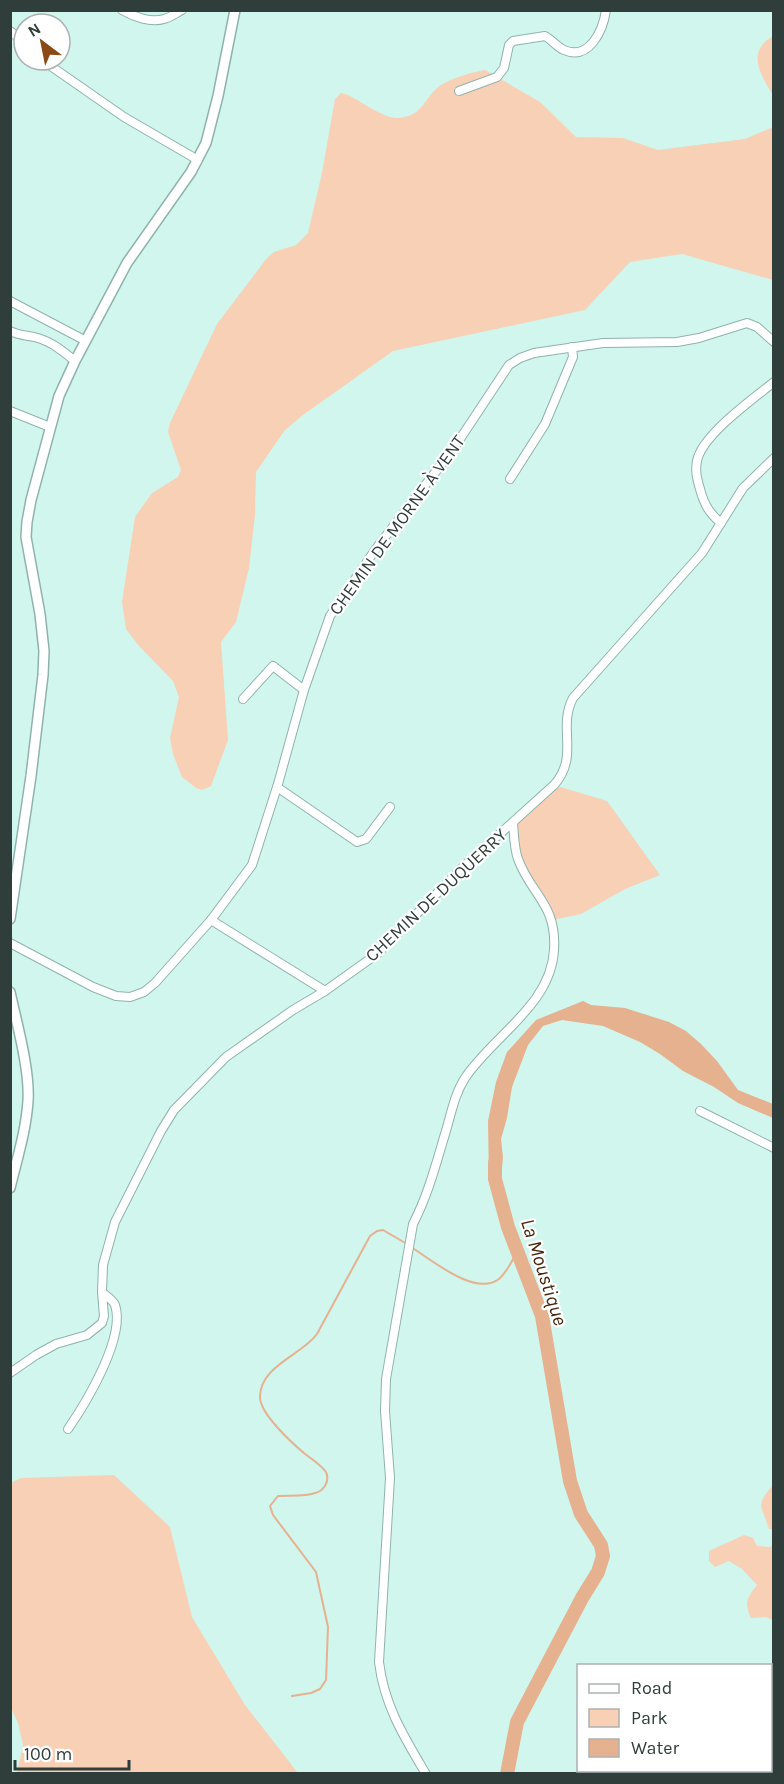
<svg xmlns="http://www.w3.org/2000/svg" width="784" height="1784" font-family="Karla,sans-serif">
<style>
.green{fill:#f8d0b6}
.water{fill:#e6b18f}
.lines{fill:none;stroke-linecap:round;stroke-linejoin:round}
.stream{stroke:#e6b18f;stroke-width:2}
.river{stroke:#e6b18f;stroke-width:14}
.minor-casing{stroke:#8fb3ac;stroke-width:10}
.tertiary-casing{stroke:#8fb3ac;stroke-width:12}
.minor{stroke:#fff;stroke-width:8}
.tertiary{stroke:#fff;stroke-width:9}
.labels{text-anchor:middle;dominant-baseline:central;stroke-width:4.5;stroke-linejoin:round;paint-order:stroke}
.street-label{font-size:18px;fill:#2f3e3b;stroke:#fff}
.water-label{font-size:20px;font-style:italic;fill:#47250a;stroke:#fff}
</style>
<rect width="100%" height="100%" fill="#d0f6ee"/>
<g class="green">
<path d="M 773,36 L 773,95 C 760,74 746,52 773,36 Z"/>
<path d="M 485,70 L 540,102 L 576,137 L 623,138 L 658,150 L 745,139 L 773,127 L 773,280 L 682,254 L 630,262 L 585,310 L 393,351 L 303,415 L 285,430 L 256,472 L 255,515 L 249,568 L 236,622 L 221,642 L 228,740 L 211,786 L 202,790 L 196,788 L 182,777 L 173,754 L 170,738 L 179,697 L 173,681 L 139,646 L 126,629 L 122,602 L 135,517 L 152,493 L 178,477 L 181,470 L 168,432 L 170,423 L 217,324 L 267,258 L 274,252 L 296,245 L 308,233 L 322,173 L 335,99 L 341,93 L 348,95 C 360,101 385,119 398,118 C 425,116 424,96 441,85 C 455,77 469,73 485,70 Z"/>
<polygon points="554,785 607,801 660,875 625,889 581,914 553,920 518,858 513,823"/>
<polygon points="114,1475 170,1527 192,1617 245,1705 298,1773 17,1773 23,1745 18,1723 11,1708 11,1483 21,1478"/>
<path d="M 773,1485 L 773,1529 L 769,1529 C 762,1505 754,1507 773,1485 Z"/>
<path d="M 744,1535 L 753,1538 L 757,1546 L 770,1547 L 773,1545 L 773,1620 L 766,1617 L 751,1618 C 744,1603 747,1598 757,1585 L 742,1569 L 729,1561 L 715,1567 L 709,1561 L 709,1551 Z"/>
</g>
<polygon class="water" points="583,1001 591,1005 625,1008 669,1022 686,1031 701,1044 717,1061 738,1090 773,1104 773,1118 738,1103 714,1087 683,1071 660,1054 640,1042 603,1026 562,1020 543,1026 528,1045 512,1087 507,1118 501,1139 503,1157 501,1178 489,1178 488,1121 496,1082 507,1052 536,1020"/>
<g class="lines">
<g class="stream">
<path d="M 411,1247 C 432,1260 475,1297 499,1279 C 507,1272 512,1261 517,1252"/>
<path d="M 292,1696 L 311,1693 L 320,1689 L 326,1680 L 328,1627 L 316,1572 L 273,1515 L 270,1506 L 278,1496 C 289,1495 304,1497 315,1493 C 324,1491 330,1481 326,1472 C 321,1465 312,1459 305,1454 C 292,1443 260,1414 260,1397 C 260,1366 302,1355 317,1334 L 370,1236 L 377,1231 L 383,1230 L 407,1244"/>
</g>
<polyline class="river" points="495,1162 495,1179 508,1227 542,1316 570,1481 581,1514 601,1545 603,1556 598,1572 582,1598 517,1722 507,1774"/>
<g class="minor-casing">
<g id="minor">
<path d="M 122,10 C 134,17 151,23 164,19 C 171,17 176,13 182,10"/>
<polyline points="10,31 24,42"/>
<polyline points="42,60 124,117 198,160"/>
<path d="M 459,91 L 497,77 L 504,68 L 509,45 L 513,41 L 545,36 C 552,40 557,47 564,50 C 589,61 603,31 606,10"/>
<polyline points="10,301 86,341"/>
<path d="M 10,331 C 20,336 28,335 38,338 C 52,342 64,352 75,361"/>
<polyline points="10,411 50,427"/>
<polyline points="510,479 545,424 573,357 572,347"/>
<path d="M 721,523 C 709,513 704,504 700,489 C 697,479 695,471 697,461 C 702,435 753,399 774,382"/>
<polyline points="243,699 273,666 304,690"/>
<polyline points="277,787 357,842 366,839 390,807"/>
<polyline points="211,920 325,991"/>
<polyline points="10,943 93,987 116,996 130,997 144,992 155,983 211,920 252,865 278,784 304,690 330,616 375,550 454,448 509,365 520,358 534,353 603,343 677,342 699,338 747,323 757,327 774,342"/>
<polyline points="700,1111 774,1148"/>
<path d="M 10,1373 L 36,1355 L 56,1344 L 87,1335 L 102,1323 L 104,1316 L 102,1292 L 103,1265 L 115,1222 L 161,1131 L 174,1110 L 226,1057 L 293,1010 L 325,991 L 377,954 L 462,868 L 554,785 C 580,756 557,728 573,698 L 702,553 L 743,488 L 774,458"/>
<path d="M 68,1429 C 86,1403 126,1337 115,1305 C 113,1300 106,1296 102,1292"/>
<path d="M 426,1774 C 404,1737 384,1705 379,1662 L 390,1478 L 385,1411 L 386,1379 L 413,1224 C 428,1195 436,1164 445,1134 C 451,1115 454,1095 465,1078 C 493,1036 551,1005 554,950 C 557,904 531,895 518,859 C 514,848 514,834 513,823"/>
</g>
</g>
<g class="tertiary-casing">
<g id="tertiary">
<polyline points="10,919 31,776 43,675 44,651 40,614 26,537 27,522 31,500 59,396 75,361 127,263 191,172 206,143 218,96 235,10"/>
<path d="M 10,992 C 17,1024 30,1070 28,1101 C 26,1131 17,1159 10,1188"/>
</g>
</g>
<use href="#minor" class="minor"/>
<use href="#tertiary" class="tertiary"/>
</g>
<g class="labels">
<g class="street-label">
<text transform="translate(397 525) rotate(-54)">CHEMIN DE MORNE À VENT</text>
<text transform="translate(436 895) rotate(-43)">CHEMIN DE DUQUERRY</text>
</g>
<g class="water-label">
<text transform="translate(544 1272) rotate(72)">La Moustique</text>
</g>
</g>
<rect width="784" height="1784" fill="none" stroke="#2f3e3b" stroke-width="24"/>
<rect x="577" y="1664" width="195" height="108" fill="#ffffff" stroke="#acb2b1" stroke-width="1.5"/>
<rect x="589" y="1684" width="30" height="9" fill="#ffffff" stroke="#acb2b1" stroke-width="1.5"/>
<text x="631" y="1694" font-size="18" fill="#2f3e3b">Road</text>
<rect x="589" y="1709" width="30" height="18" fill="#f8d0b6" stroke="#acb2b1" stroke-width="1.5"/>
<text x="631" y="1724" font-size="18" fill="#2f3e3b">Park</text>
<rect x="589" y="1739" width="30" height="18" fill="#e6b18f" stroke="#acb2b1" stroke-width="1.5"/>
<text x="631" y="1754" font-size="18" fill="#2f3e3b">Water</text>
<g transform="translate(42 42) rotate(328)"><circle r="28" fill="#ffffff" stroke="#acb2b1" stroke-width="1.5"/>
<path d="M0-4.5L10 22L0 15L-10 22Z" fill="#8b4a15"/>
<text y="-9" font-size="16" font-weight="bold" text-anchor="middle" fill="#2f3e3b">N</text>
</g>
<path d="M15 1760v9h114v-9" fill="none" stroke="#2f3e3b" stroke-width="3"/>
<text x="24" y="1760" font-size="18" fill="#2f3e3b" stroke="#ffffff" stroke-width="4.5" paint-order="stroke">100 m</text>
</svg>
